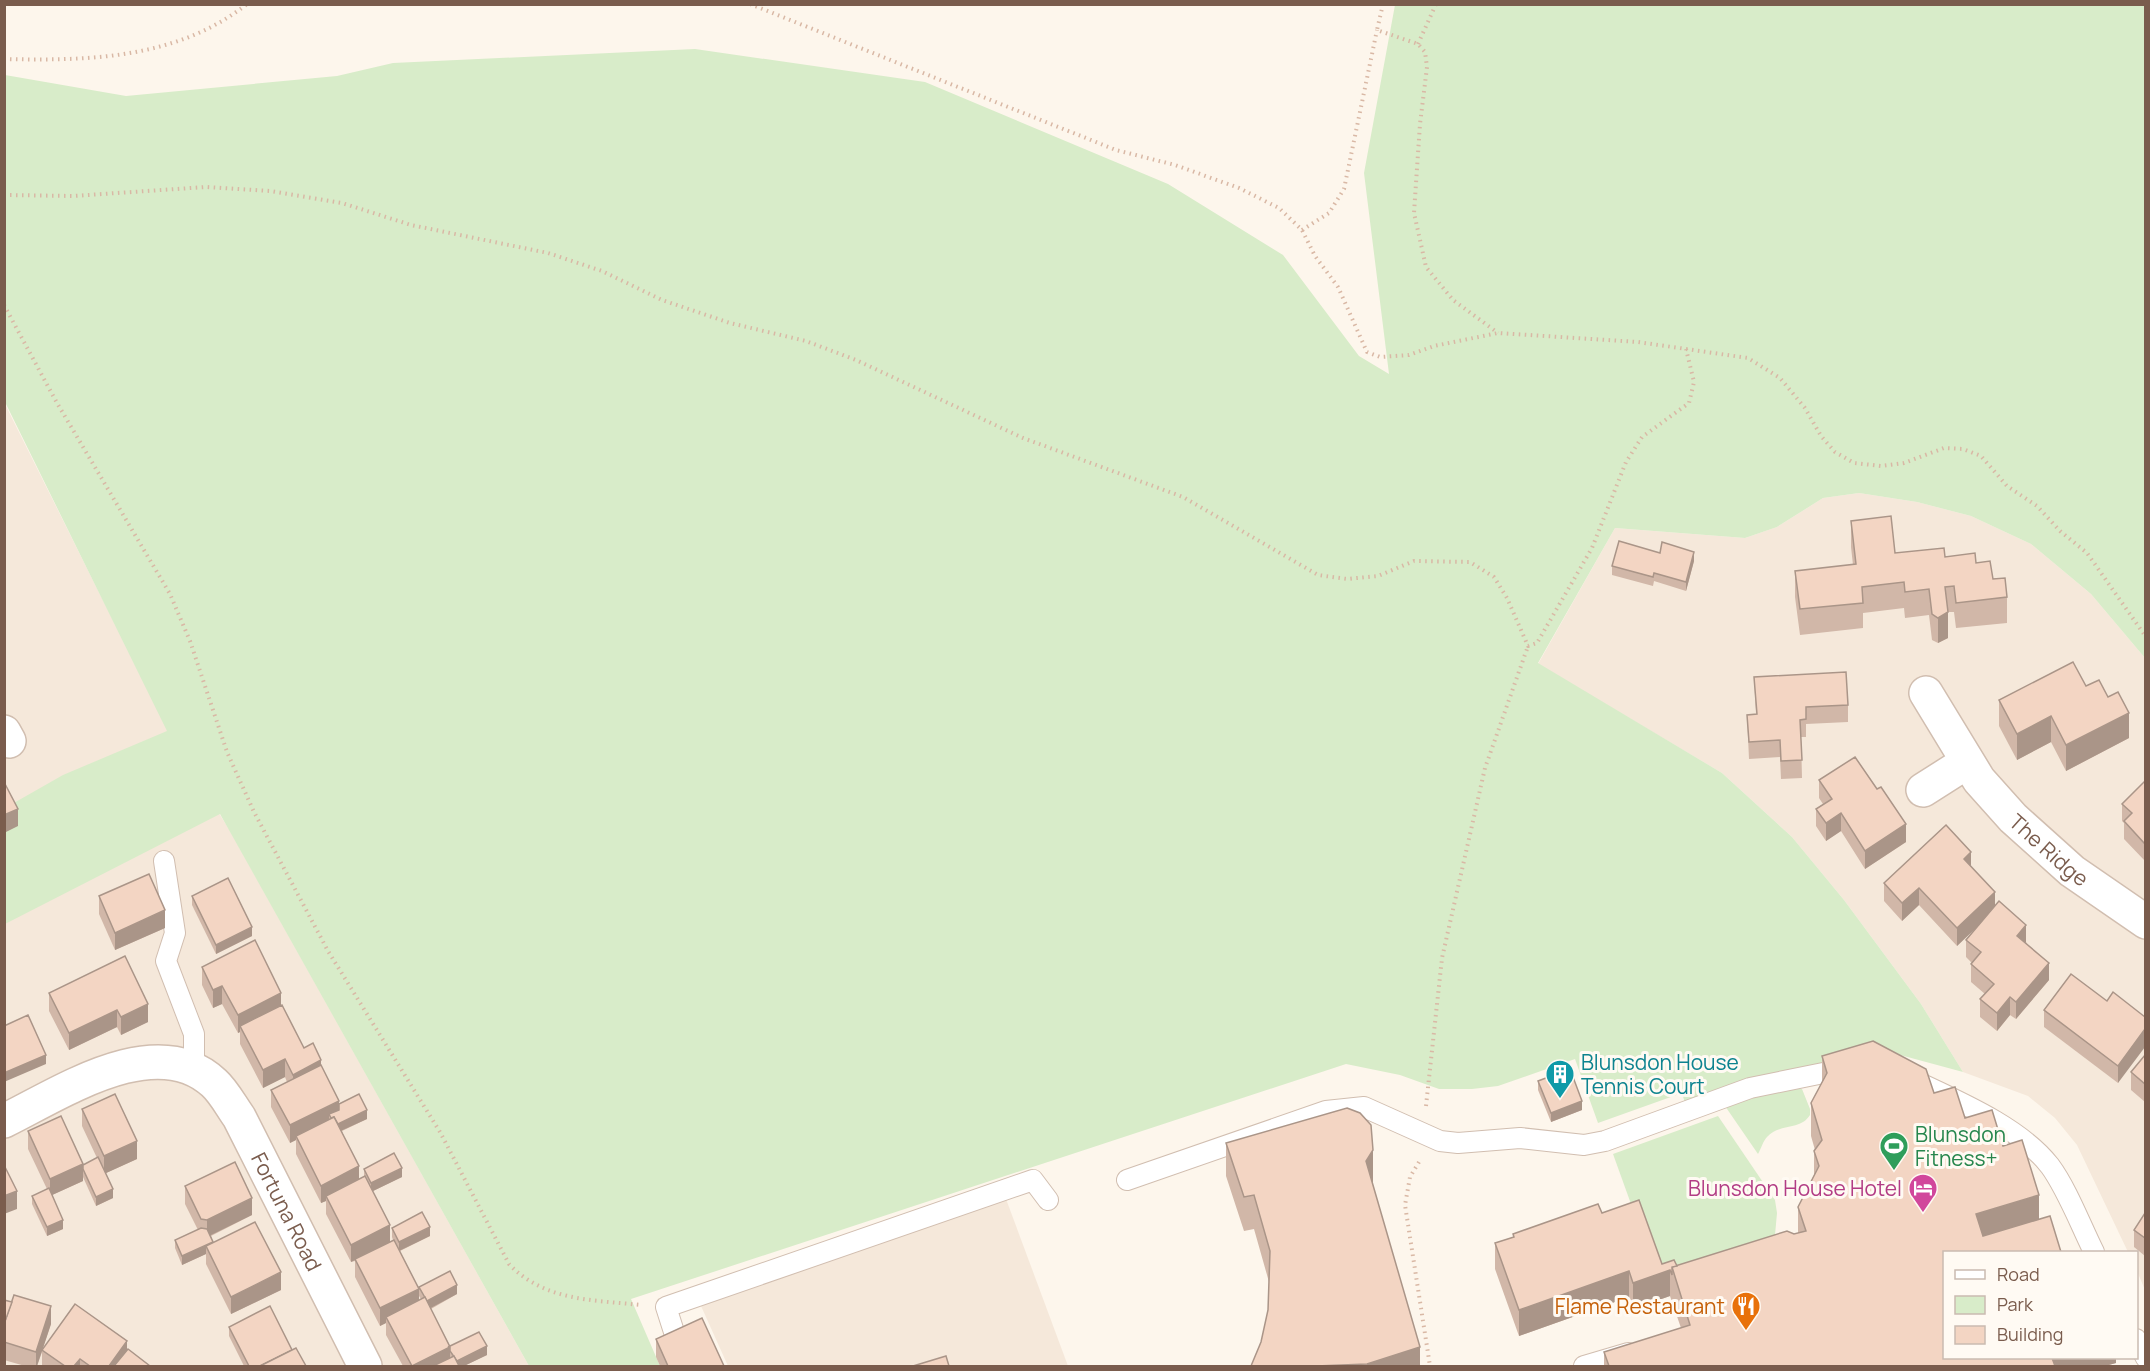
<svg xmlns="http://www.w3.org/2000/svg" width="2150" height="1371" font-family="Manrope,sans-serif">
<style>
.residential{fill:#f5e8da}
.green{fill:#d8ecc9}
.lines{fill:none;stroke-linecap:round;stroke-linejoin:round}
.lane-casing{stroke:#d1beb0;stroke-width:22}
.street-casing{stroke:#d1beb0;stroke-width:36}
.path{stroke:#d9b8a5;stroke-width:4;stroke-dasharray:1.5 4.5;stroke-linecap:butt}
.lane{stroke:#fff;stroke-width:20}
.street{stroke:#fff;stroke-width:33}
.wall{fill:#d1b7a8}
.shaded-wall{fill:#aa9588}
.building{fill:#f3d5c3;stroke:#aa9588;stroke-width:1.5}
.labels{text-anchor:middle;dominant-baseline:central;stroke-width:6;stroke-linejoin:round;paint-order:stroke}
.street-label{font-size:21px;fill:#7a5c4d;stroke:#fffaf3}
.culture-label{font-size:21px;fill:#0d838f;stroke:#fffaf3;text-anchor:start}
.leisure-label{font-size:21px;fill:#27864d;stroke:#fffaf3;text-anchor:start}
.hotel-label{font-size:21px;fill:#b23c85;stroke:#fffaf3;text-anchor:end}
.food-label{font-size:21px;fill:#c56008;stroke:#fffaf3;text-anchor:end}
</style>
<rect width="100%" height="100%" fill="#fdf6ec"/>
<g class="residential">
<polygon points="4,402 168,731 230,831 529,1366 5,1366"/>
<polygon points="1859,493 1917,502 1971,516 2031,544 2091,594 2145,658 2145,1290 2137,1271 2136,1252 2128,1252 2077,1145 2055,1118 2028,1096 1963,1072 1921,1004 1844,900 1792,837 1722,773 1538,664 1615,528 1745,538 1777,527 1823,498"/>
<polygon points="1006,1199 1068,1366 728,1366 701,1306"/>
</g>
<g class="green">
<polygon points="1395,5 2145,5 2145,658 2091,594 2031,544 1971,516 1917,502 1859,493 1823,498 1777,527 1745,538 1615,528 1538,663 1722,773 1792,837 1844,900 1921,1004 1963,1072 1878,1049 1685,1103 1682,1093 1598,1123 1575,1059 1498,1086 1472,1089 1439,1089 1400,1075 1346,1064 631,1299 660,1366 529,1366 220,814 5,924 5,808 63,775 167,731 5,402 5,75 126,96 337,76 393,63 695,49 925,82 1168,184 1283,255 1359,356 1389,374 1364,173"/>
<path d="M 1792,1088 L 1802,1089 L 1810,1109 L 1810,1115 C 1800,1131 1779,1123 1767,1137 C 1763,1141 1761,1149 1758,1154 L 1725,1106 L 1770,1090 Z"/>
<polygon points="1718,1116 1775,1200 1777,1213 1775,1235 1662,1290 1613,1154"/>
</g>
<g class="lines">
<g class="lane-casing">
<g id="lane">
<polyline points="164,861 175,933 166,961 194,1034 194,1071"/>
<path d="M 1909,1078 C 1955,1100 2019,1126 2050,1166 C 2067,1189 2081,1226 2094,1252"/>
<polyline points="1127,1180 1326,1111 1364,1107 1440,1141 1458,1143 1520,1138 1584,1145 1605,1141 1750,1088 1848,1068"/>
<polyline points="674,1332 666,1307 1033,1180 1048,1200"/>
<polyline points="2136,1339 2146,1358"/>
<polyline points="1584,1366 1628,1353"/>
</g>
</g>
<g class="street-casing">
<g id="street">
<path id="s1" d="M 1926,693 L 1979,780 L 2013,818 L 2072,871 L 2146,922"/>
<polyline points="4,732 9,741"/>
<polyline points="1923,790 1967,762"/>
<path id="s2" d="M 4,1121 C 61,1093 156,1029 214,1083 C 224,1092 231,1106 239,1117 L 365,1366"/>
</g>
</g>
<g class="path">
<polyline points="750,4 1116,150 1175,165 1239,188 1279,208 1302,230 1315,256 1338,287 1367,352 1380,357 1409,355 1434,346 1498,333 1638,342 1748,358 1780,378 1805,408 1821,436 1835,452 1854,463 1881,466 1904,463 1944,448 1963,449 1981,456 2007,486 2037,506 2060,531 2087,553 2146,637"/>
<polyline points="1383,4 1377,30 1418,44 1425,52 1427,67 1420,124 1414,213 1426,267 1453,300 1498,333"/>
<polyline points="1418,44 1436,4"/>
<path d="M 4,59 C 88,61 177,59 247,4"/>
<polyline points="4,195 73,196 206,187 270,191 342,203 411,225 548,253 602,271 662,300 730,323 806,341 856,360 1023,438 1183,497 1318,575 1347,579 1378,576 1414,561 1470,562 1494,577 1507,598 1528,646 1537,643 1592,548 1626,462 1642,437 1689,403 1694,382 1686,349"/>
<polyline points="1302,230 1329,213 1344,189 1377,30"/>
<path d="M 4,305 L 57,403 L 170,594 L 190,641 L 227,752 L 254,812 L 328,951 L 440,1132 L 509,1264 C 544,1301 593,1300 641,1305"/>
<polyline points="1426,1106 1442,958 1485,768 1528,646"/>
<polyline points="1419,1162 1410,1177 1405,1205 1430,1366"/>
</g>
<use href="#lane" class="lane"/>
<use href="#street" class="street"/>
</g>
<g class="wall">
<polygon points="1851,521 1895,553 1945,557 1976,563 1993,579 2007,597 2007,623 1956,628 1954,612 1948,612 1948,638 1938,643 1932,640 1929,615 1905,618 1904,608 1863,613 1863,628 1800,635 1795,597 1795,571 1853,565 1851,547"/>
<polygon points="1660,553 1694,561 1686,591 1654,581 1653,586 1612,575 1612,566"/>
<polygon points="1754,677 1848,705 1848,722 1806,724 1806,737 1801,737 1802,778 1781,779 1780,757 1749,759 1747,715 1756,714"/>
<polygon points="2086,686 2129,738 2066,771 2051,742 2017,760 1999,726 1999,700"/>
<polygon points="1819,780 1906,842 1865,869 1841,831 1826,841 1816,826 1816,809 1823,804 1819,798"/>
<polygon points="2145,781 2145,861 2124,839 2124,823 2122,821 2122,804"/>
<polygon points="1971,867 1995,906 2026,942 2049,980 2016,1019 2010,1015 1997,1031 1980,1017 1980,999 1985,994 1971,982 1971,964 1972,963 1966,957 1966,940 1976,927 1957,946 1919,905 1902,921 1884,901 1884,883"/>
<polygon points="99,896 165,928 115,950 99,914"/>
<polygon points="192,896 252,936 216,954 192,905"/>
<polygon points="202,967 281,1006 304,1048 321,1066 339,1104 367,1119 342,1131 359,1179 364,1177 364,1169 402,1177 373,1191 390,1242 393,1240 392,1237 392,1228 430,1236 400,1251 419,1301 421,1299 419,1296 419,1287 457,1294 431,1309 450,1346 487,1355 464,1366 403,1366 386,1335 386,1323 380,1326 355,1277 355,1261 351,1262 326,1214 326,1201 321,1203 296,1154 296,1140 290,1143 271,1107 271,1090 287,1082 285,1077 263,1088 240,1044 240,1032 238,1033 222,1004 213,1008 202,985"/>
<polygon points="49,993 148,1004 148,1022 121,1035 117,1027 69,1050 49,1011"/>
<polygon points="2107,1001 2145,1017 2118,1083 2044,1027 2044,1010"/>
<polygon points="2145,1055 2145,1102 2131,1090 2131,1072"/>
<polygon points="1822,1056 1944,1252 2116,1358 2116,1363 2105,1366 1604,1366 1604,1352 1681,1328 1670,1296 1633,1309 1629,1297 1519,1336 1495,1269 1495,1243 1513,1237 1513,1234 1602,1213 1662,1264 1677,1266 1798,1233 1798,1207 1814,1175 1814,1151 1815,1150 1811,1136 1811,1103 1822,1082"/>
<polygon points="1538,1081 1582,1110 1551,1122 1538,1090"/>
<polygon points="82,1109 137,1159 106,1173 113,1198 96,1206 83,1177 83,1181 52,1195 63,1229 47,1236 32,1204 32,1196 47,1189 28,1149 28,1131 83,1165 97,1158 82,1126"/>
<polygon points="1226,1143 1373,1184 1373,1185 1420,1366 1251,1366 1261,1342 1268,1310 1269,1282 1254,1229 1244,1231 1226,1176"/>
<polygon points="185,1186 252,1215 211,1236 213,1242 281,1290 231,1314 206,1264 206,1254 182,1265 175,1248 175,1240 198,1230 185,1204"/>
<polygon points="2145,1213 2145,1256 2134,1247 2134,1230"/>
<polygon points="4,1300 51,1324 43,1348 127,1350 150,1366 42,1366 42,1352 37,1366 25,1366 4,1360"/>
<polygon points="229,1327 292,1350 306,1366 244,1366 229,1336"/>
<polygon points="656,1339 724,1366 660,1366 656,1357"/>
</g>
<g class="shaded-wall">
<polygon points="1694,552 1694,561 1686,591 1686,582"/>
<polygon points="1948,612 1948,638 1938,643 1938,618"/>
<polygon points="2129,713 2129,738 2066,771 2066,745"/>
<polygon points="2051,716 2051,742 2017,760 2017,734"/>
<polygon points="18,809 18,826 4,833 4,815"/>
<polygon points="1841,813 1841,831 1826,841 1826,823"/>
<polygon points="1906,824 1906,842 1865,869 1865,851"/>
<polygon points="1971,852 1971,870 1964,859"/>
<polygon points="1919,888 1919,905 1902,921 1902,903"/>
<polygon points="1995,892 1995,910 1957,946 1957,928"/>
<polygon points="165,910 165,928 115,950 115,933"/>
<polygon points="2026,925 2026,942 2017,953 2017,936"/>
<polygon points="252,927 252,936 216,954 216,945"/>
<polygon points="2049,963 2049,980 2016,1019 2016,1002"/>
<polygon points="222,986 222,1004 213,1008 213,990"/>
<polygon points="281,993 281,1011 240,1026 240,1032 238,1033 238,1015"/>
<polygon points="2010,997 2010,1015 1997,1031 1997,1013"/>
<polygon points="148,1004 148,1022 121,1035 121,1017"/>
<polygon points="117,1010 117,1027 69,1050 69,1033"/>
<polygon points="2145,1029 2145,1047 2118,1083 2118,1066"/>
<polygon points="46,1055 46,1064 4,1082 4,1073"/>
<polygon points="285,1059 285,1077 263,1088 263,1070"/>
<polygon points="321,1060 321,1078 293,1092 293,1075"/>
<polygon points="339,1101 339,1119 329,1114 329,1123 296,1136 296,1140 290,1143 290,1125"/>
<polygon points="1582,1101 1582,1110 1551,1122 1551,1113"/>
<polygon points="367,1110 367,1119 334,1134 334,1125"/>
<polygon points="137,1141 137,1159 104,1174 104,1156"/>
<polygon points="1373,1150 1373,1184 1366,1194 1366,1161"/>
<polygon points="83,1164 83,1181 50,1196 50,1179"/>
<polygon points="359,1166 359,1184 326,1196 326,1201 321,1203 321,1186"/>
<polygon points="402,1168 402,1177 371,1192 371,1183"/>
<polygon points="113,1189 113,1198 96,1206 96,1197"/>
<polygon points="17,1191 17,1209 4,1214 4,1196"/>
<polygon points="2039,1195 2039,1228 1976,1247 1976,1214"/>
<polygon points="252,1198 252,1215 207,1237 207,1220"/>
<polygon points="63,1220 63,1229 47,1236 47,1227"/>
<polygon points="390,1225 390,1243 351,1262 351,1245"/>
<polygon points="430,1227 430,1236 399,1251 399,1242"/>
<polygon points="213,1242 206,1246 206,1254 182,1265 182,1256"/>
<polygon points="1670,1270 1670,1296 1633,1309 1633,1283"/>
<polygon points="1629,1271 1629,1297 1519,1336 1519,1310"/>
<polygon points="281,1272 281,1290 231,1314 231,1297"/>
<polygon points="457,1285 457,1294 427,1310 427,1301"/>
<polygon points="419,1289 419,1306 386,1317 386,1323 380,1326 380,1308"/>
<polygon points="51,1306 51,1324 37,1366 36,1366 36,1352"/>
<polygon points="127,1341 127,1359 122,1366 109,1366"/>
<polygon points="487,1346 487,1355 464,1366 456,1366 456,1362"/>
<polygon points="450,1347 450,1364 446,1366 412,1366"/>
<polygon points="1420,1347 1420,1366 1367,1366 1367,1364"/>
<polygon points="2050,1358 2116,1358 2116,1363 2105,1366 2050,1366"/>
<polygon points="80,1359 80,1366 74,1366"/>
</g>
<g class="building">
<polygon points="1891,516 1895,553 1944,548 1945,557 1975,553 1976,563 1990,561 1993,579 2005,578 2007,597 1956,603 1954,586 1945,587 1948,612 1938,618 1932,614 1929,589 1905,592 1904,582 1862,587 1863,603 1800,609 1795,571 1856,564 1851,521"/>
<polygon points="1619,541 1660,553 1662,542 1694,552 1686,582 1654,573 1653,577 1612,566"/>
<polygon points="2073,662 2086,686 2099,680 2108,697 2118,692 2129,713 2066,745 2051,716 2017,734 1999,700"/>
<polygon points="1846,672 1848,705 1806,707 1806,719 1800,720 1802,760 1781,761 1780,740 1749,742 1747,715 1757,714 1754,677"/>
<polygon points="1855,757 1877,789 1881,787 1906,824 1865,851 1841,813 1826,823 1816,809 1832,799 1819,780"/>
<polygon points="2145,781 2145,844 2124,821 2132,813 2122,804"/>
<polygon points="4,782 18,809 4,815"/>
<polygon points="1946,825 1971,852 1964,859 1995,892 1957,928 1919,888 1902,903 1884,883"/>
<polygon points="149,874 165,910 115,933 99,896"/>
<polygon points="228,878 252,927 216,945 192,896"/>
<polygon points="1999,901 2026,925 2017,936 2049,963 2016,1002 2010,997 1997,1013 1980,999 1994,984 1971,964 1981,952 1966,940"/>
<polygon points="255,940 281,993 238,1015 222,986 213,990 202,967"/>
<polygon points="125,956 148,1004 121,1017 117,1010 69,1033 49,993"/>
<polygon points="2071,974 2107,1001 2113,992 2145,1017 2145,1029 2118,1066 2044,1010"/>
<polygon points="282,1005 304,1048 313,1043 321,1060 293,1075 285,1059 263,1070 240,1026"/>
<polygon points="28,1015 46,1055 4,1073 4,1026"/>
<polygon points="1873,1041 1926,1069 1934,1093 1955,1087 1965,1118 1992,1110 2003,1146 2022,1140 2039,1195 1976,1214 1983,1236 2050,1216 2061,1252 1944,1252 1944,1358 2052,1358 2055,1366 1609,1366 1604,1352 1690,1325 1672,1267 1787,1231 1794,1234 1806,1231 1798,1207 1819,1166 1814,1151 1822,1140 1811,1103 1827,1073 1822,1056"/>
<polygon points="2145,1055 2145,1084 2131,1072"/>
<polygon points="321,1065 339,1101 290,1125 271,1090"/>
<polygon points="1570,1069 1582,1101 1551,1113 1538,1081"/>
<polygon points="115,1094 137,1141 104,1156 82,1109"/>
<polygon points="359,1094 367,1110 338,1124 334,1117 331,1118 329,1114 339,1110 339,1104"/>
<polygon points="1347,1108 1360,1113 1371,1125 1373,1150 1366,1161 1420,1347 1367,1364 1316,1366 1251,1366 1261,1342 1268,1310 1270,1251 1254,1195 1244,1197 1226,1143"/>
<polygon points="61,1116 83,1164 50,1179 28,1131"/>
<polygon points="334,1117 359,1166 321,1186 296,1136"/>
<polygon points="394,1153 402,1168 371,1183 364,1169"/>
<polygon points="98,1157 113,1189 96,1197 83,1169 83,1165"/>
<polygon points="235,1162 252,1198 207,1220 201,1219 185,1186"/>
<polygon points="4,1165 17,1191 4,1196"/>
<polygon points="365,1176 390,1225 351,1245 326,1196"/>
<polygon points="49,1188 63,1220 47,1227 32,1196"/>
<polygon points="1639,1200 1662,1264 1674,1260 1677,1266 1672,1267 1672,1275 1670,1270 1633,1283 1629,1271 1519,1310 1495,1243 1514,1237 1513,1234 1598,1204 1602,1213"/>
<polygon points="422,1212 430,1227 399,1242 392,1228"/>
<polygon points="2145,1213 2145,1238 2134,1230"/>
<polygon points="255,1222 281,1272 231,1297 206,1246"/>
<polygon points="201,1228 207,1229 213,1242 182,1256 175,1240"/>
<polygon points="394,1240 419,1289 380,1308 355,1259"/>
<polygon points="450,1271 457,1285 427,1301 419,1287"/>
<polygon points="14,1295 51,1306 36,1352 4,1342 4,1324"/>
<polygon points="425,1297 450,1347 412,1366 386,1317"/>
<polygon points="4,1300 12,1302 4,1324"/>
<polygon points="75,1304 127,1341 109,1366 90,1366 80,1359 74,1366 65,1366 42,1350"/>
<polygon points="270,1306 292,1350 260,1366 249,1366 229,1327"/>
<polygon points="702,1318 724,1366 668,1366 656,1339"/>
<polygon points="479,1332 487,1346 457,1361 450,1351 450,1347 448,1347"/>
<polygon points="296,1348 306,1366 260,1366"/>
<polygon points="128,1349 150,1366 114,1366"/>
<polygon points="454,1356 459,1366 433,1366"/>
<polygon points="946,1356 949,1366 913,1366"/>
</g>
<defs>
<g id="building-pin" transform="scale(1.5)"><path d="M0 17L-7.5 6A9.5 9.5 0 1 1 7.5 6Z" fill="#0f9aa8" stroke="#fffaf3"/><path d="M-4-6H4V6H1V3H-1V6H-4ZM-2.5-4.3h1.7v1.8h-1.7ZM.8-4.3h1.7v1.8H.8ZM-2.5-1h1.7V.8h-1.7ZM.8-1h1.7V.8H.8Z" fill="#fff"/></g>
<g id="stadium-pin" transform="scale(1.5)"><path d="M0 17L-7.5 6A9.5 9.5 0 1 1 7.5 6Z" fill="#2e9e5b" stroke="#fffaf3"/><path d="M0-5a6.5 5 0 1 0 0 10a6.5 5 0 1 0 0-10ZM-3.5-1.8h7v3.6h-7Z" fill="#fff"/></g>
<g id="hotel-pin" transform="scale(1.5)"><path d="M0 17L-7.5 6A9.5 9.5 0 1 1 7.5 6Z" fill="#d1479c" stroke="#fffaf3"/><path d="M-6-4.5h1.5V1H6V5H4.5V3h-9V5H-6ZM-4 0a1.8 1.8 0 1 1 3.6 0ZM.5 0V-2.5h3Q6-2.5 6 0Z" fill="#fff"/></g>
<g id="restaurant-pin" transform="scale(1.5)"><path d="M0 17L-7.5 6A9.5 9.5 0 1 1 7.5 6Z" fill="#e8710a" stroke="#fffaf3"/><path d="M-5-6h1v4h1v-4h1v4h1v-4h1v5L-1.5 .5V6h-2V.5L-5-1ZM5-6V6H3V1.5H1.5Q1.5-4 5-6Z" fill="#fff"/></g>
</defs>
<g fill-rule="evenodd">
<use href="#building-pin" x="1560" y="1074"/>
<use href="#stadium-pin" x="1894" y="1146"/>
<use href="#hotel-pin" x="1923" y="1188"/>
<use href="#restaurant-pin" x="1746" y="1306"/>
</g>
<g class="labels">
<g class="street-label">
<text stroke="none"><textPath href="#s1" startOffset="201">The Ridge</textPath></text>
<text stroke="none"><textPath href="#s2" startOffset="376">Fortuna Road</textPath></text>
</g>
<g class="culture-label">
<text x="1581" y="1062">Blunsdon House<tspan x="1581" dy="24">Tennis Court</tspan></text>
</g>
<g class="leisure-label">
<text x="1915" y="1134">Blunsdon<tspan x="1915" dy="24">Fitness+</tspan></text>
</g>
<g class="hotel-label">
<text x="1902" y="1188">Blunsdon House Hotel</text>
</g>
<g class="food-label">
<text x="1725" y="1306">Flame Restaurant</text>
</g>
</g>
<rect width="2150" height="1371" fill="none" stroke="#7a5c4d" stroke-width="12"/>
<rect x="1943" y="1251" width="195" height="108" fill="#fffaf3" stroke="#cabbb1" stroke-width="1.5"/>
<rect x="1955" y="1270" width="30" height="9" fill="#ffffff" stroke="#cabbb1" stroke-width="1.5"/>
<text x="1997" y="1281" font-size="18" fill="#7a5c4d">Road</text>
<rect x="1955" y="1296" width="30" height="18" fill="#d8ecc9" stroke="#cabbb1" stroke-width="1.5"/>
<text x="1997" y="1311" font-size="18" fill="#7a5c4d">Park</text>
<rect x="1955" y="1326" width="30" height="18" fill="#f3d5c3" stroke="#cabbb1" stroke-width="1.5"/>
<text x="1997" y="1341" font-size="18" fill="#7a5c4d">Building</text>
</svg>
